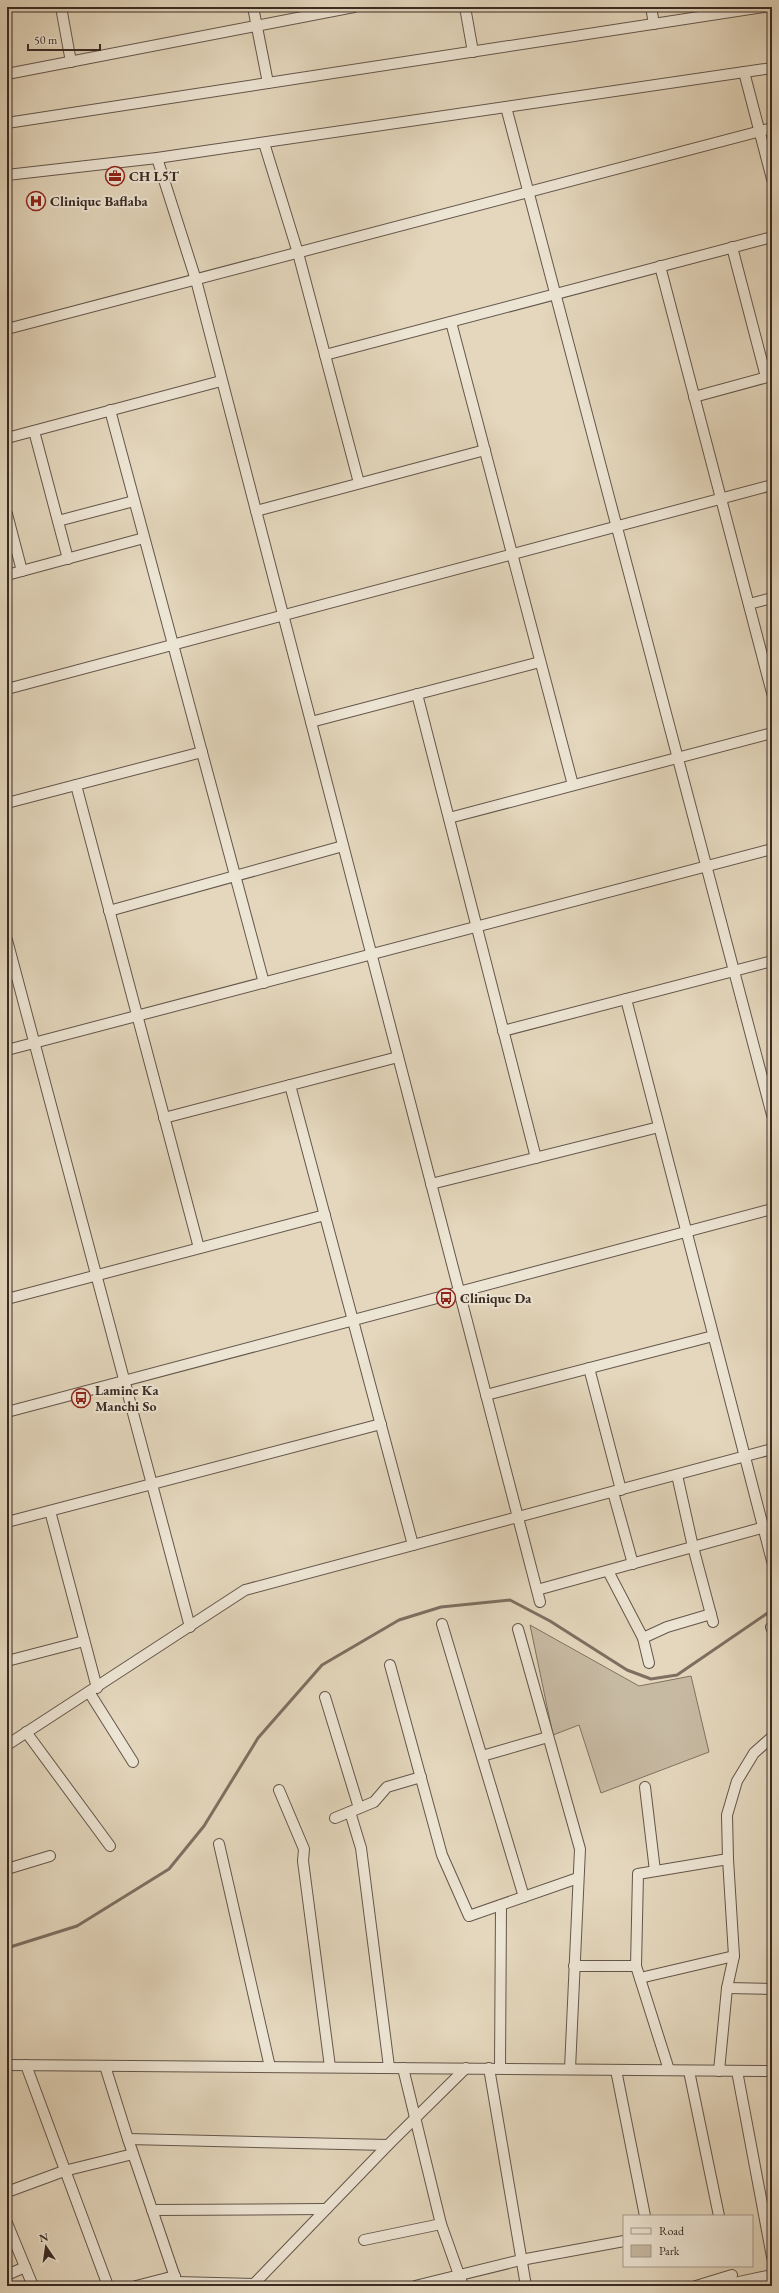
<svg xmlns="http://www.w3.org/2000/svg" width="779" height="2293" font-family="'EB Garamond',serif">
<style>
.green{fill:#c7baa3;stroke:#807264}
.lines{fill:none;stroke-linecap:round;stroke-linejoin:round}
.stream{stroke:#7d6f61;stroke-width:3}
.minor-casing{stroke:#64564b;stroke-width:12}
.minor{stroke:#ede5d4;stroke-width:10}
.labels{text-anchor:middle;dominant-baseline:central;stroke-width:4;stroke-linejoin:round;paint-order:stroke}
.poi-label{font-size:14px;font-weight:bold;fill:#3a2b25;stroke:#ede5d4;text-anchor:start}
</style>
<rect width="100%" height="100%" fill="#e4d7bd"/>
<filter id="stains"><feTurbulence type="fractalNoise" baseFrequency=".005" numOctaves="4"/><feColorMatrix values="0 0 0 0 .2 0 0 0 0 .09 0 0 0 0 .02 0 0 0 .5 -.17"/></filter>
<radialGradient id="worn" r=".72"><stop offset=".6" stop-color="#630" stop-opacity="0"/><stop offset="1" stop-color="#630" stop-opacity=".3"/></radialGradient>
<polygon class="green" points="530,1625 639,1686 691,1676 709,1752 601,1793 579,1725 553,1735"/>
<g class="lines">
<polyline class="stream" points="7,1948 77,1926 169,1869 204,1826 258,1738 322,1665 399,1620 441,1607 510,1600 550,1621 627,1670 651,1679 677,1675 772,1610"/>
<g class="minor-casing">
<g id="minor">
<polyline points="61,7 71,62"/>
<polyline points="253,7 268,83"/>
<polyline points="465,7 473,52"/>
<polyline points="651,7 654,24"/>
<polyline points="744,72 772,179"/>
<polyline points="7,74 354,7"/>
<polyline points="506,107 772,1115"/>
<polyline points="7,123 764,7"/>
<polyline points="264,143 298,253 359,483"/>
<polyline points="157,158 196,280 540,1602"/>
<polyline points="7,175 157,158 772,68"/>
<polyline points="732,247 766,377"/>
<polyline points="660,266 772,693"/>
<polyline points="451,322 573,785"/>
<polyline points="7,329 772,128"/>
<polyline points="325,355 772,237"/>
<polyline points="694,397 771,376"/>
<polyline points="110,410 264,983"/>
<polyline points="34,431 68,559"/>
<polyline points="7,438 221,381"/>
<polyline points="256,511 485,450"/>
<polyline points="7,514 22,571"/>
<polyline points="58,521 134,501"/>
<polyline points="7,575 144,538"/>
<polyline points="749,604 772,598"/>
<polyline points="7,689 772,485"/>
<polyline points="417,694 536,1158"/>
<polyline points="311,722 540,662"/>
<polyline points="76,785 199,1248"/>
<polyline points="7,803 202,752"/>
<polyline points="449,818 772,733"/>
<polyline points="109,911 343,846"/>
<polyline points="7,940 190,1627"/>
<polyline points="626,999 772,1561"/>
<polyline points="503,1031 772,961"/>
<polyline points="7,1050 772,849"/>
<polyline points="290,1085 413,1545"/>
<polyline points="164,1118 398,1057"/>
<polyline points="431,1184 659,1127"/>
<polyline points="7,1299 325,1215"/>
<polyline points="589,1368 621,1490"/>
<polyline points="486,1395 713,1336"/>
<polyline points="7,1412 772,1209"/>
<polyline points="677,1475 693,1547 713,1622"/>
<polyline points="613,1492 633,1564"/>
<polyline points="50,1511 97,1688"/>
<polyline points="7,1522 381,1424"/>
<polyline points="608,1571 643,1638 649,1663"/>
<polyline points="537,1590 772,1525"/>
<polyline points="442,1624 524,1897"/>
<polyline points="771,1627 772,1629"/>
<polyline points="518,1629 580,1849 570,2069"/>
<polyline points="643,1638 667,1627 711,1614"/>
<polyline points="7,1661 84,1641"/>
<polyline points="390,1665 442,1855 469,1916 578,1878"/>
<polyline points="89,1692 133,1762"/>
<polyline points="325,1697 359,1808"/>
<polyline points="26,1732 110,1846"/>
<polyline points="7,1745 245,1590 772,1449"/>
<polyline points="482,1756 548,1737"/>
<polyline points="645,1787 655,1871"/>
<polyline points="279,1790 304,1849 303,1861 330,2067"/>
<polyline points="350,1812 361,1848 389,2067"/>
<polyline points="335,1818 374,1802 387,1787 421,1777"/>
<polyline points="219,1844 270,2067"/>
<polyline points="7,1869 50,1856"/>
<polyline points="574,1966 636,1966"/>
<polyline points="640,1978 734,1956"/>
<polyline points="727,1988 772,1989"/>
<polyline points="7,2065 772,2071"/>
<polyline points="26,2065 108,2286"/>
<polyline points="105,2066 128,2139 178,2286"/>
<polyline points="403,2068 441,2224 463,2286"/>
<polyline points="489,2068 526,2286"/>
<polyline points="500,2068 501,1905"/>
<polyline points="616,2070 645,2216"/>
<polyline points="669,2070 636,1966 638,1874 728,1859"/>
<polyline points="689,2071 719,2216"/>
<polyline points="719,2071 727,1988 734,1956 728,1859 727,1815 737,1781 754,1753 772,1737"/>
<polyline points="737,2071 772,2257"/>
<polyline points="128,2139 388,2145"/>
<polyline points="7,2192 64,2171 133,2154"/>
<polyline points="152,2210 326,2209"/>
<polyline points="7,2223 33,2286"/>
<polyline points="364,2240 441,2224"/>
<polyline points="7,2275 25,2267"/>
<polyline points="177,2282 254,2284"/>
<polyline points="734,2283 772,2275"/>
<polyline points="136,2286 175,2276"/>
<polyline points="252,2286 388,2145 466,2068"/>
<polyline points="415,2286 521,2260 624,2241"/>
<polyline points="696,2286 732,2275"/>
</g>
</g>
<use href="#minor" class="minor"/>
</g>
<defs>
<g id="office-ring" transform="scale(1)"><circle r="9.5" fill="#ede5d4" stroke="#8f2418" stroke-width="1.5"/><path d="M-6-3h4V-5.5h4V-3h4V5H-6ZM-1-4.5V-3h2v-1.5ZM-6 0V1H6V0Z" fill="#8f2418"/></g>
<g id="hospital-ring" transform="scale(1)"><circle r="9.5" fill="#ede5d4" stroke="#8f2418" stroke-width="1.5"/><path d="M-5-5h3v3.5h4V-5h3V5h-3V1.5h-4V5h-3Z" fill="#8f2418"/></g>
<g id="bus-ring" transform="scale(1)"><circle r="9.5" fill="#ede5d4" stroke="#8f2418" stroke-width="1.5"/><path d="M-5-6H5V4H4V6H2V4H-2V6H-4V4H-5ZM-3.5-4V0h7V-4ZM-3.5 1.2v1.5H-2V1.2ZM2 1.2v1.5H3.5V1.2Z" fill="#8f2418"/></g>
</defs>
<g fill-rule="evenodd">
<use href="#office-ring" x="115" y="176"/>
<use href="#hospital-ring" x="36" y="201"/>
<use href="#bus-ring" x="446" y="1298"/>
<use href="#bus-ring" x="81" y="1398"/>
</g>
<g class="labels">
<g class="poi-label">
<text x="129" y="176">CH L5T</text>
<text x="50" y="201">Clinique Baflaba</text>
<text x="460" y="1298">Clinique Da</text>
<text x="95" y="1390">Lamine Ka<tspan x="95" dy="16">Manchi So</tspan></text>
</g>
</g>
<rect width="779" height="2293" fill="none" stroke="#e4d7bd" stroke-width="24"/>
<rect x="8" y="8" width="763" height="2277" fill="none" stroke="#3a2b25" stroke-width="2"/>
<rect x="12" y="12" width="755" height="2269" fill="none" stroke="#3a2b25"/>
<rect x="623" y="2215" width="130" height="52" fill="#ede5d4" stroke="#a59b8e"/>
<rect x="631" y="2228" width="20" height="6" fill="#ede5d4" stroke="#a59b8e"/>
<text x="659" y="2235" font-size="12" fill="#3a2b25">Road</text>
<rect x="631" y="2245" width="20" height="12" fill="#c7baa3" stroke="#a59b8e"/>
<text x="659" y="2255" font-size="12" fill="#3a2b25">Park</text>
<g transform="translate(46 2247) rotate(347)" stroke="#ede5d4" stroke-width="3" paint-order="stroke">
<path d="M0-3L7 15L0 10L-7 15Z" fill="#3a2b25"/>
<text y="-6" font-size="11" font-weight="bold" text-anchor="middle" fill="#3a2b25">N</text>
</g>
<path d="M28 44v6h72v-6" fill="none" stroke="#3a2b25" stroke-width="2"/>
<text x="34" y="44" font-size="12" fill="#3a2b25" stroke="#ede5d4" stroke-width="3" paint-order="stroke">50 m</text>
<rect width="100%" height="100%" filter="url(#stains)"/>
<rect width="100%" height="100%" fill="url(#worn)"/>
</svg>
